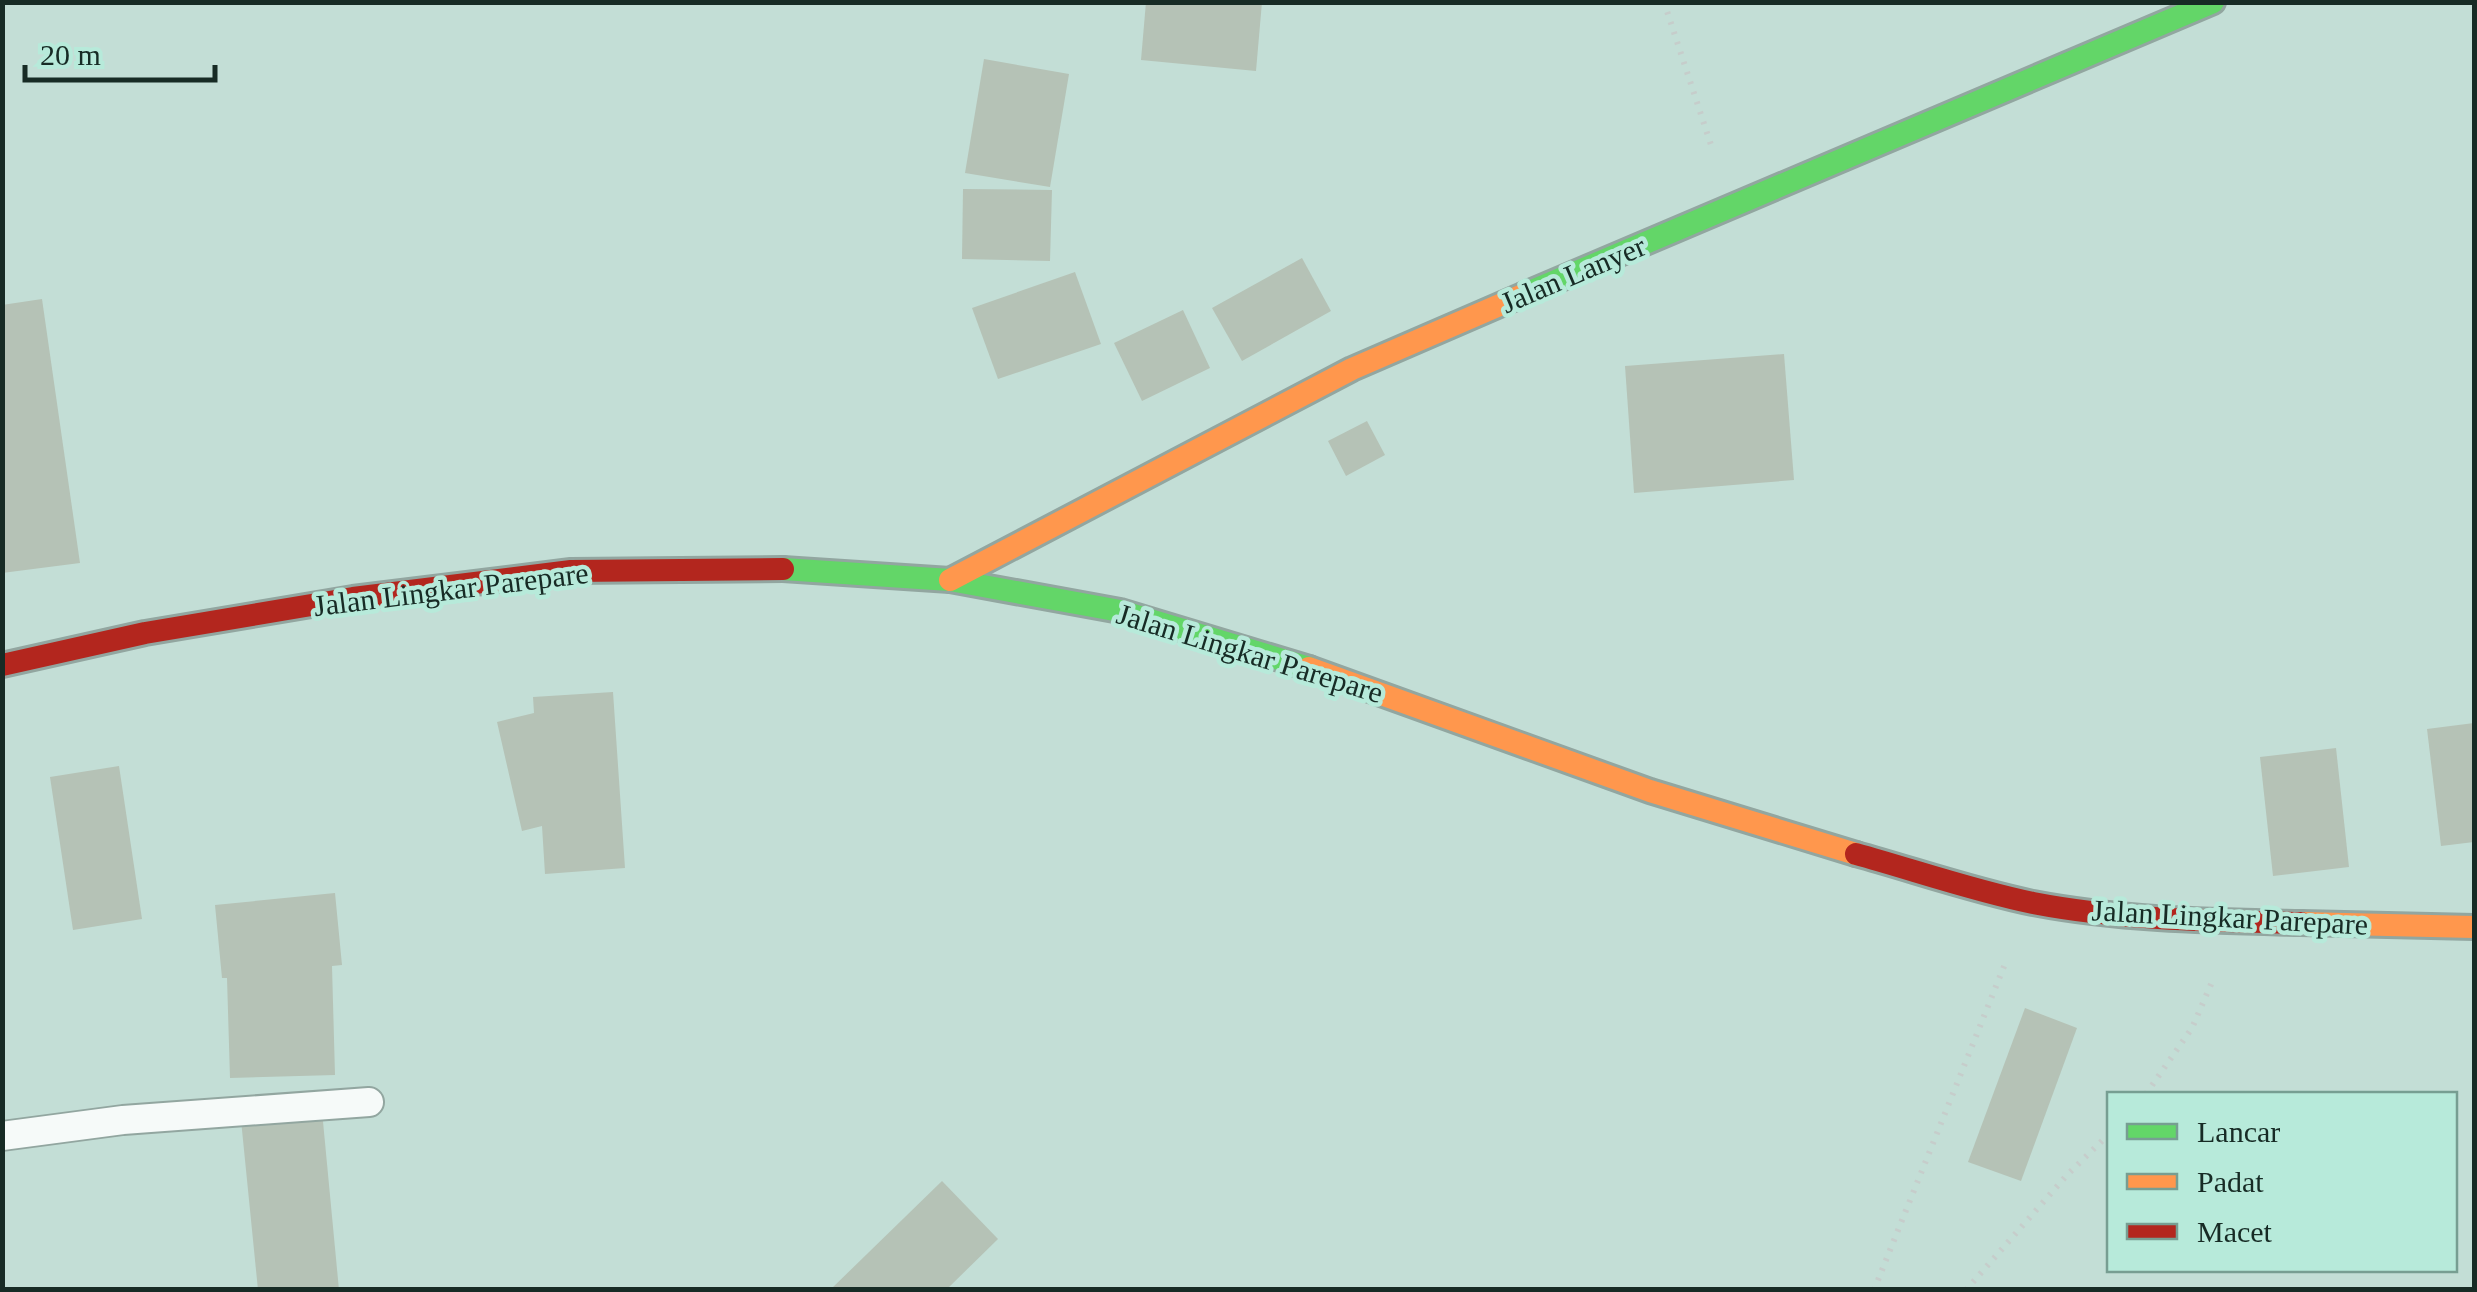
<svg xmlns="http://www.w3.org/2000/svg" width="2477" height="1292" font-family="'Times New Roman',serif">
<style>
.building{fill:#b5c2b6}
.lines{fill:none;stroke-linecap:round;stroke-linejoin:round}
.lane-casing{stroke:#92a6a0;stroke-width:32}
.fast-casing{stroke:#92a6a0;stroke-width:28}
.slow-casing{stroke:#92a6a0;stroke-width:28}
.jam-casing{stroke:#92a6a0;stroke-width:28}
.path{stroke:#c6cdcb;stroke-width:6;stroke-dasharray:2.5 8;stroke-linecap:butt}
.lane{stroke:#f6faf9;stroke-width:28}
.fast{stroke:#63d668;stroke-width:22}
.slow{stroke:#ff974d;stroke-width:22}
.jam{stroke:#b3261e;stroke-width:22}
.labels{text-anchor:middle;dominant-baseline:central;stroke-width:9;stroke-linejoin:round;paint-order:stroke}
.street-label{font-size:30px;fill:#172b25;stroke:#b7eada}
</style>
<rect width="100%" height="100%" fill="#c3ded6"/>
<g class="building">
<polygon points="1146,2 1262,2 1256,71 1141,60"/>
<polygon points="984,59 1069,74 1050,187 965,173"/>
<polygon points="963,189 1052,190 1050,261 962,259"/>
<polygon points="1302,258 1331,311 1242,361 1212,308"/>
<polygon points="1075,272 1101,344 998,379 972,308"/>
<polygon points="42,299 80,563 2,573 2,305"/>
<polygon points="1183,310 1210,368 1142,401 1114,343"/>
<polygon points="1784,354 1794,480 1634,493 1625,366"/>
<polygon points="1367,421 1385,455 1346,476 1328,441"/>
<polygon points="613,692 625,868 545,874 542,826 522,831 497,722 534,713 533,697"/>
<polygon points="2474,723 2474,842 2441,846 2427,729"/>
<polygon points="2336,748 2349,867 2273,876 2260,757"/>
<polygon points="119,766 142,919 73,930 50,777"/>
<polygon points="335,893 342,965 332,966 335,1075 230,1078 227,978 222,978 215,905"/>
<polygon points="2025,1008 2077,1028 2021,1181 1968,1162"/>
<polygon points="322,1111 339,1290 258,1290 241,1120"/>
<polygon points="942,1181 998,1239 946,1290 830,1290"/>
</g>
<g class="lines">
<g class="lane-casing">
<polyline id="lane" points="2,1136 123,1120 369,1102"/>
</g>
<g class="fast-casing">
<g id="fast">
<polyline points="1525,294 2213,2"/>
<polyline points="783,569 950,580 1120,611 1309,668"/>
</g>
</g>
<g class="slow-casing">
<g id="slow">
<polyline points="950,580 1352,369 1525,294"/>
<polyline points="1309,668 1650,791 1856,854"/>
<polyline points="2301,923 2474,927"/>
</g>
</g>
<g class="jam-casing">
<g id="jam">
<polyline points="2,665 145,633 353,598 571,571 783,569"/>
<path d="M 1856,854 C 1914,870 1974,891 2033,903 C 2121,920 2212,921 2301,923"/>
</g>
</g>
<g class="path">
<polyline points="1664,2 1712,148"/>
<polyline points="2146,1094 2192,1028 2212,982"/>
<polyline points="1874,1290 2007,959"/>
<polyline points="1966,1290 2067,1175 2110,1133"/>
</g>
<use href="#lane" class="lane"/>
<use href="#fast" class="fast"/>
<use href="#slow" class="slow"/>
<use href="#jam" class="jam"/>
</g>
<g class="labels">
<g class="street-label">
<text transform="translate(1573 274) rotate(-23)">Jalan Lanyer</text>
<text transform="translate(451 589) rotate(-7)">Jalan Lingkar Parepare</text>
<text transform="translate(1250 653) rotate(17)">Jalan Lingkar Parepare</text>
<text transform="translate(2230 917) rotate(3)">Jalan Lingkar Parepare</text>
</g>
</g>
<rect width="2477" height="1292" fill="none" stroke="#172b25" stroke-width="10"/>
<rect x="2107" y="1092" width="350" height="180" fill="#b7eada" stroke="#779e92" stroke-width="2.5"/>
<rect x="2127" y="1124" width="50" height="15" fill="#63d668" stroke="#779e92" stroke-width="2.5"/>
<text x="2197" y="1142" font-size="30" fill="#172b25">Lancar</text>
<rect x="2127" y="1174" width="50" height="15" fill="#ff974d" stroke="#779e92" stroke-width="2.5"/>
<text x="2197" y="1192" font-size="30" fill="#172b25">Padat</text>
<rect x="2127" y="1224" width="50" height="15" fill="#b3261e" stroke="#779e92" stroke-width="2.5"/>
<text x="2197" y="1242" font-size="30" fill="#172b25">Macet</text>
<path d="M25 65v15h190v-15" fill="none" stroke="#172b25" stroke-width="5"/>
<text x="40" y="65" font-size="30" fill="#172b25" stroke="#b7eada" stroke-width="8" paint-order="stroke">20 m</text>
</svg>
